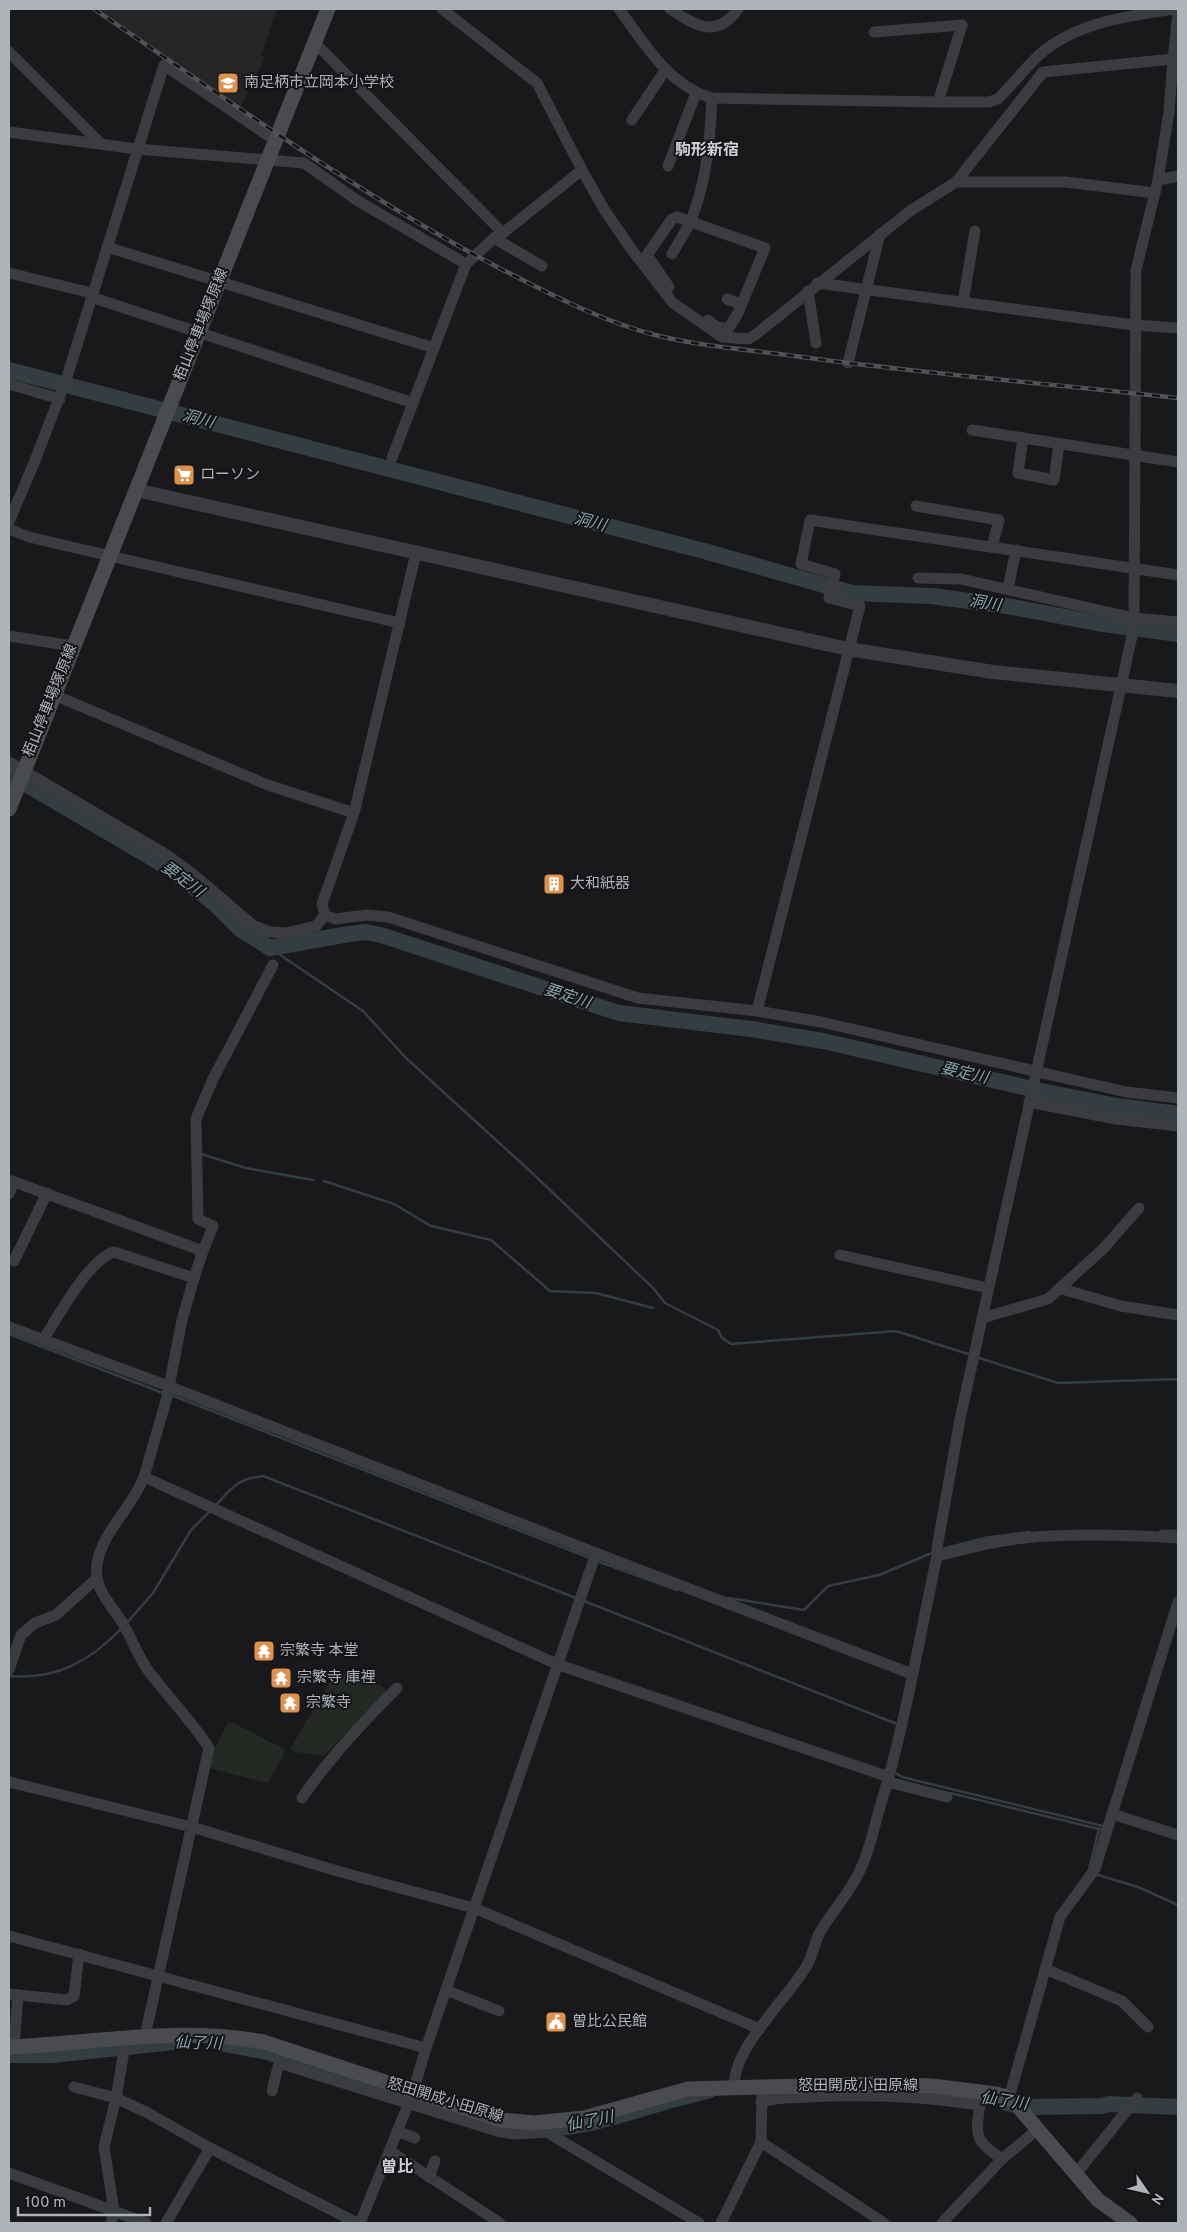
<svg xmlns="http://www.w3.org/2000/svg" width="1187" height="2232" font-family="Overpass,'Noto Sans JP',sans-serif">
<style>
.built{fill:#252527}
.green{fill:#242a23}
.lines{fill:none;stroke-linecap:round;stroke-linejoin:round}
.stream{stroke:#343e42;stroke-width:2.5}
.river{stroke:#343e42;stroke-width:16}
.minor{stroke:#3a3c3f;stroke-width:11}
.tertiary{stroke:#3a3c3f;stroke-width:14}
.secondary{stroke:#494b4f;stroke-width:15}
.rail-casing{stroke:#505256;stroke-width:4.5}
.rail{stroke:#141416;stroke-width:2.5;stroke-dasharray:8;stroke-linecap:butt}
.labels{text-anchor:middle;dominant-baseline:central;stroke-width:4;stroke-linejoin:round;paint-order:stroke}
.poi-label{font-size:15px;fill:#adb3b9;stroke:#141416;text-anchor:start}
.street-label{font-size:15px;fill:#adb3b9;stroke:#141416}
.neighbourhood-label{font-size:16px;font-weight:bold;fill:#cdd1d5;stroke:#141416}
.water-label{font-size:16px;font-style:italic;fill:#88a4af;stroke:#141416}
</style>
<rect width="100%" height="100%" fill="#19191b"/>
<polygon class="built" points="95,9 277,9 261,56 265,57 240,108"/>
<g class="green">
<polygon points="337,1670 344,1674 364,1675 387,1690 324,1756 296,1752 290,1749"/>
<polygon points="229,1721 286,1750 268,1783 209,1768 212,1754"/>
</g>
<g class="lines">
<g class="stream">
<polyline points="270,948 363,1011 405,1057 529,1170 654,1289 665,1303 718,1330 722,1338 731,1344 896,1331 971,1355"/>
<polyline points="201,1154 246,1168 313,1180"/>
<polyline points="324,1181 394,1204 431,1226 491,1240 550,1291 596,1293 653,1308"/>
<polyline points="9,1334 163,1393"/>
<polyline points="976,1357 1058,1383 1178,1379"/>
<polyline points="171,1395 590,1558"/>
<path d="M 216,1505 C 232,1487 238,1479 263,1476 L 576,1598"/>
<polyline points="1160,1531 1178,1531"/>
<polyline points="939,1550 984,1538 1029,1532"/>
<polyline points="597,1561 677,1590"/>
<polyline points="729,1598 804,1610 828,1586 879,1575 934,1552"/>
<polyline points="584,1601 897,1724"/>
<polyline points="126,1624 153,1593 191,1530 210,1511"/>
<path d="M 9,1676 C 57,1680 90,1661 122,1628"/>
<polyline points="894,1772 902,1777 1103,1826 1102,1830 1099,1829 1089,1869"/>
<polyline points="950,1793 1099,1829"/>
<polyline points="1095,1874 1138,1887 1178,1905"/>
</g>
<g class="river">
<polyline points="9,370 704,551 852,593 931,596 1007,606 1097,623 1178,634"/>
<polyline points="9,774 169,868 215,904 240,929 270,948 349,934 365,932 381,935 619,1013 751,1029 823,1041 1041,1091 1117,1106 1178,1114"/>
<polyline points="225,2044 267,2052 415,2100"/>
<polyline points="9,2055 53,2055 173,2042"/>
<polyline points="1006,2103 1026,2107 1102,2106 1108,2104 1178,2107"/>
<path d="M 532,2129 C 581,2130 619,2115 665,2102 C 680,2097 695,2095 710,2090"/>
</g>
<g class="minor">
<polyline points="442,9 537,83 582,170 605,211 632,250 673,303 722,337 748,339 755,335 910,211 956,182 1066,182 1155,193"/>
<path d="M 619,9 C 644,43 669,86 712,98 L 938,102 L 989,102 L 998,99 C 1012,85 1025,68 1040,54 C 1077,22 1128,16 1175,9"/>
<path d="M 670,9 C 696,26 717,39 738,9"/>
<polyline points="874,32 962,25"/>
<polyline points="314,42 503,233"/>
<polyline points="9,52 100,143"/>
<polyline points="938,102 962,25"/>
<polyline points="632,120 666,69"/>
<polyline points="9,132 137,149 304,163 358,201 466,264"/>
<polyline points="668,166 696,93"/>
<polyline points="1158,180 1178,176"/>
<polyline points="956,182 1043,72 1173,59 1178,13"/>
<polyline points="494,238 542,266"/>
<polyline points="107,247 434,348"/>
<path d="M 672,254 C 678,243 686,232 691,220 C 707,181 710,139 712,98"/>
<polyline points="9,273 92,293"/>
<polyline points="817,283 1134,325 1178,328"/>
<polyline points="669,287 647,255 672,219 677,217 765,248 738,313 728,329 717,327 708,320"/>
<polyline points="808,291 816,343"/>
<polyline points="91,297 413,403"/>
<polyline points="727,299 741,304"/>
<polyline points="963,302 975,231"/>
<polyline points="848,363 880,234"/>
<polyline points="9,384 60,399"/>
<polyline points="972,430 1178,462"/>
<polyline points="1023,438 1018,473 1054,480 1059,444"/>
<polyline points="392,458 466,264 494,238 503,233 582,170"/>
<polyline points="916,506 999,520 992,547"/>
<polyline points="9,522 36,458 67,377 164,65 276,141"/>
<polyline points="9,529 29,537 110,556 400,623"/>
<polyline points="416,553 354,813 322,904 325,915 335,919 367,915 388,917 638,998 757,1011 821,1022 1126,1092 1178,1098"/>
<polyline points="918,578 961,579 1134,618 1178,622"/>
<polyline points="1008,588 1016,550"/>
<polyline points="9,636 73,646"/>
<polyline points="54,695 268,785 354,813"/>
<polyline points="9,762 167,855 194,875 254,926 270,932 286,933 316,926 325,915"/>
<polyline points="757,1011 860,606 829,598 835,574 801,564 810,520 1178,575"/>
<polyline points="1029,1102 1116,1119 1178,1126"/>
<polyline points="9,1180 203,1251 194,1278"/>
<polyline points="9,1194 14,1182"/>
<polyline points="203,1251 213,1226 198,1219 196,1119 213,1079 273,965"/>
<polyline points="840,1255 988,1288"/>
<polyline points="14,1261 47,1193"/>
<polyline points="1062,1289 1121,1306 1178,1315"/>
<polyline points="982,1318 1048,1299 1104,1248 1139,1208"/>
<polyline points="9,1327 168,1386 596,1553 912,1674"/>
<path d="M 43,1340 C 58,1317 88,1260 114,1252 L 194,1278 L 182,1320 L 167,1397 L 144,1477 C 132,1508 103,1530 97,1564 C 93,1588 110,1603 122,1622 C 131,1637 137,1654 147,1669 C 167,1696 191,1720 209,1748 L 145,2036"/>
<polyline points="144,1477 559,1665 889,1777"/>
<polyline points="937,1556 937,1548 960,1419 1132,636 1134,618 1136,270 1158,180 1169,112 1173,59 1178,58"/>
<polyline points="9,1670 21,1635 35,1623 56,1615 97,1578"/>
<polyline points="9,1782 192,1827 337,1871 474,1908 760,2029"/>
<polyline points="888,1782 947,1797"/>
<path d="M 302,1798 C 329,1758 363,1722 397,1688"/>
<polyline points="1112,1814 1178,1835"/>
<polyline points="9,1936 426,2048"/>
<polyline points="1045,1969 1122,2001 1148,2027"/>
<polyline points="446,1990 499,2011"/>
<polyline points="9,1994 67,2000 74,1996 79,1954"/>
<polyline points="123,2038 124,2051 116,2098 104,2147 114,2211 146,2223"/>
<polyline points="14,2047 18,1995"/>
<polyline points="74,2087 116,2098 148,2113 210,2148 357,2223"/>
<path d="M 735,2088 C 729,2052 788,1998 806,1967 C 813,1956 814,1943 820,1932 C 833,1910 851,1892 861,1868 C 870,1850 874,1827 880,1807 C 905,1725 919,1640 937,1556 C 966,1549 994,1541 1024,1538 C 1074,1533 1128,1535 1178,1538"/>
<polyline points="272,2091 279,2063 497,2131 514,2134 550,2132"/>
<polyline points="1009,2098 1060,1917 1095,1869 1178,1602"/>
<path d="M 761,2102 C 775,2097 792,2098 807,2097 C 865,2094 923,2096 980,2105 C 975,2136 975,2141 1002,2159"/>
<polyline points="549,2126 550,2134 699,2223"/>
<polyline points="397,2131 415,2138"/>
<polyline points="761,2142 884,2223"/>
<polyline points="390,2151 500,2223"/>
<polyline points="9,2173 114,2211 111,2223"/>
<polyline points="1075,2175 1137,2098"/>
<polyline points="429,2177 435,2161"/>
<polyline points="166,2223 210,2148"/>
<polyline points="360,2223 412,2095 426,2048 596,1553"/>
<polyline points="721,2223 761,2142 762,2094"/>
<polyline points="942,2223 1002,2159 1037,2130"/>
</g>
<polyline class="tertiary" points="136,490 848,649 993,672 1178,691"/>
<g class="secondary">
<polyline points="9,809 328,9"/>
<path d="M 9,2047 C 96,2043 176,2026 264,2042 L 501,2120 L 534,2123 L 584,2118 L 688,2089 L 762,2087 L 879,2084 L 932,2086 L 996,2094 L 1009,2098 L 1016,2104 L 1098,2200 L 1130,2223"/>
</g>
<g class="rail-casing">
<path id="rail" d="M 94,9 C 228,100 359,195 503,270 C 552,295 601,321 655,335 C 703,347 753,350 802,357 C 927,374 1053,384 1178,398"/>
</g>
<use href="#rail" class="rail"/>
</g>
<defs>
<g id="school-square" transform="scale(1.125)"><rect x="-9" y="-9" width="18" height="18" rx="4" fill="#dd924f" stroke="#141416"/><path d="M0-5L7-2L0 1L-7-2ZM-4 1L0 2.5L4 1V4Q0 6-4 4Z" fill="#fff"/></g>
<g id="supermarket-square" transform="scale(1.125)"><rect x="-9" y="-9" width="18" height="18" rx="4" fill="#dd924f" stroke="#141416"/><path d="M-6-5.5h2.5l.6 2H6L4.5 2H-2.5L-4.4-4H-6ZM-1.5 3.2a1.3 1.3 0 1 0 .1 0ZM3 3.2a1.3 1.3 0 1 0 .1 0Z" fill="#fff"/></g>
<g id="building-square" transform="scale(1.125)"><rect x="-9" y="-9" width="18" height="18" rx="4" fill="#dd924f" stroke="#141416"/><path d="M-4-6H4V6H1V3H-1V6H-4ZM-2.5-4.3h1.7v1.8h-1.7ZM.8-4.3h1.7v1.8H.8ZM-2.5-1h1.7V.8h-1.7ZM.8-1h1.7V.8H.8Z" fill="#fff"/></g>
<g id="temple-square" transform="scale(1.125)"><rect x="-9" y="-9" width="18" height="18" rx="4" fill="#dd924f" stroke="#141416"/><path d="M0-6L5-2H3V0L6.5 2.5H4V6H1.5V3h-3V6H-4V2.5H-6.5L-3 0V-2H-5Z" fill="#fff"/></g>
<g id="civic-square" transform="scale(1.125)"><rect x="-9" y="-9" width="18" height="18" rx="4" fill="#dd924f" stroke="#141416"/><path d="M-.6-6.5H3V-4.5H.6V-3L4-1V1h2V6H-6V1h2V-1L-.6-3ZM-1.2 2.5V6h2.4V2.5Z" fill="#fff"/></g>
</defs>
<g fill-rule="evenodd">
<use href="#school-square" x="228" y="83"/>
<use href="#supermarket-square" x="184" y="475"/>
<use href="#building-square" x="554" y="884"/>
<use href="#temple-square" x="264" y="1651"/>
<use href="#temple-square" x="281" y="1678"/>
<use href="#temple-square" x="290" y="1703"/>
<use href="#civic-square" x="556" y="2022"/>
</g>
<g class="labels">
<g class="poi-label">
<text x="244" y="83">南足柄市立岡本小学校</text>
<text x="200" y="475">ローソン</text>
<text x="570" y="884">大和紙器</text>
<text x="280" y="1651">宗繁寺 本堂</text>
<text x="297" y="1678">宗繁寺 庫裡</text>
<text x="306" y="1703">宗繁寺</text>
<text x="572" y="2022">曽比公民館</text>
</g>
<g class="street-label">
<text transform="translate(202 325) rotate(-68)">栢山停車場塚原線</text>
<text transform="translate(51 701) rotate(-68)">栢山停車場塚原線</text>
<text x="858" y="2086">怒田開成小田原線</text>
<text transform="translate(445 2101) rotate(17)">怒田開成小田原線</text>
</g>
<g class="neighbourhood-label">
<text x="707" y="151">駒形新宿</text>
<text x="397" y="2168">曽比</text>
</g>
<g class="water-label">
<text transform="translate(198 420) rotate(15)">洞川</text>
<text transform="translate(590 523) rotate(15)">洞川</text>
<text transform="translate(985 604) rotate(9)">洞川</text>
<text transform="translate(182 880) rotate(36)">要定川</text>
<text transform="translate(567 997) rotate(18)">要定川</text>
<text transform="translate(964 1074) rotate(13)">要定川</text>
<text transform="translate(198 2044) rotate(2)">仙了川</text>
<text transform="translate(1004 2102) rotate(8)">仙了川</text>
<text transform="translate(590 2122) rotate(-11)">仙了川</text>
</g>
</g>
<rect width="1187" height="2232" fill="none" stroke="#adb3b9" stroke-width="20"/>
<g transform="translate(1147 2192) rotate(124)" stroke="#141416" stroke-width="4" paint-order="stroke">
<path d="M0-4L9 19L0 12L-9 19Z" fill="#adb3b9"/>
<text y="-8" font-size="14" font-weight="bold" text-anchor="middle" fill="#adb3b9">N</text>
</g>
<path d="M18 2207v8h132v-8" fill="none" stroke="#adb3b9" stroke-width="2.5"/>
<text x="25" y="2207" font-size="15" fill="#adb3b9" stroke="#141416" stroke-width="4" paint-order="stroke">100 m</text>
</svg>
